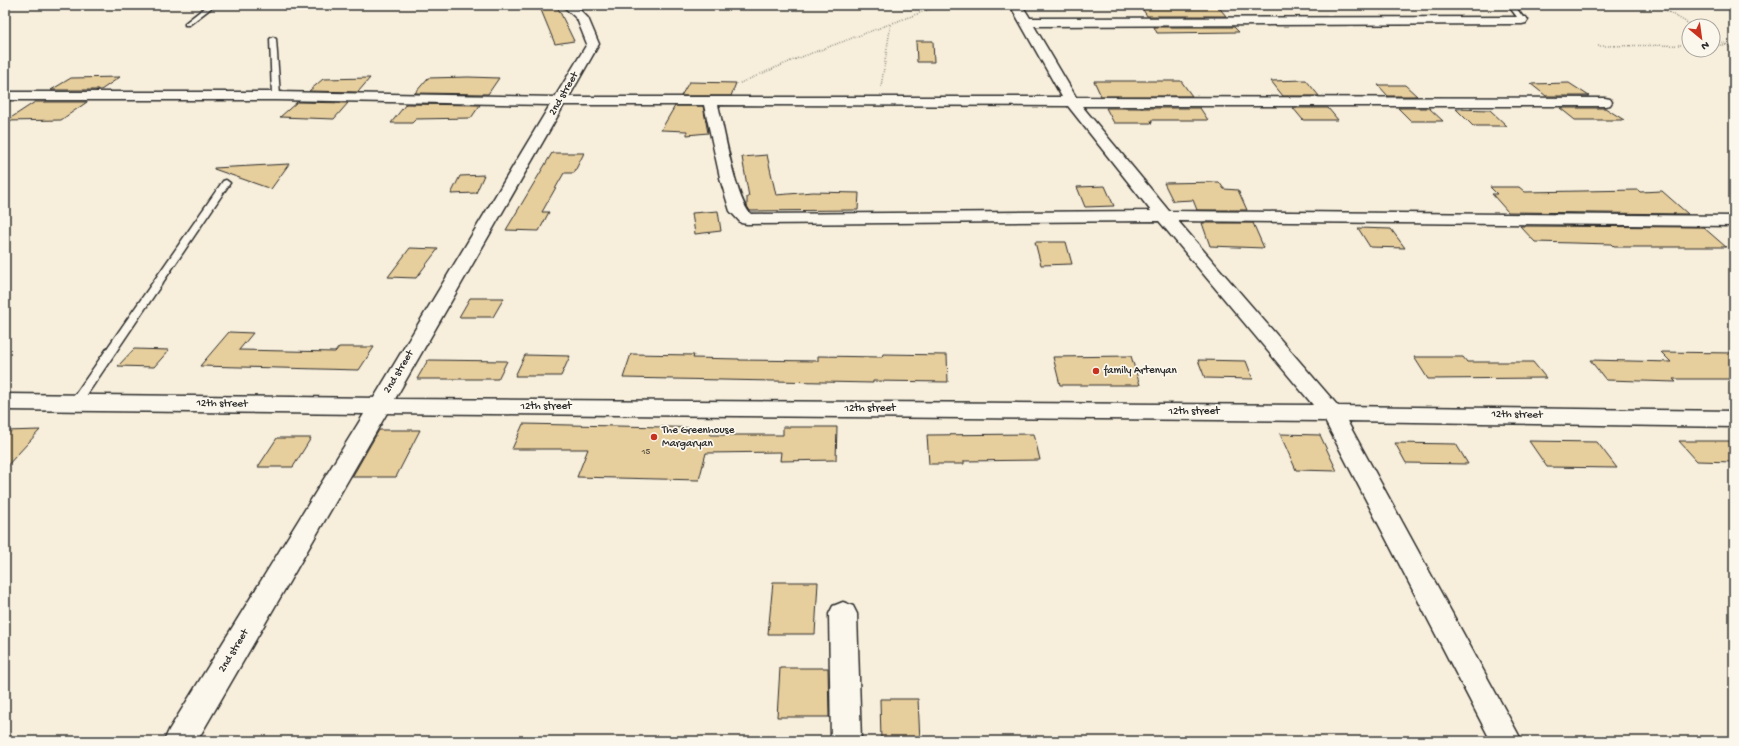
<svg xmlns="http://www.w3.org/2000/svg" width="1739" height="746" font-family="'Gochi Hand',sans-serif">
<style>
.building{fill:#e7ce9d;stroke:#2b2b2b}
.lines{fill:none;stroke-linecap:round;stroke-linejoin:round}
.service-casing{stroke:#2b2b2b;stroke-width:3}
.minor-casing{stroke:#2b2b2b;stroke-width:3}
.tertiary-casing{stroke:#2b2b2b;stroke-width:3}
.path{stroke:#2b2b2b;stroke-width:1.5;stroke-dasharray:0.5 2;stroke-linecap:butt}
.service{fill:#fbf7ec;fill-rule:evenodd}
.minor{fill:#fbf7ec;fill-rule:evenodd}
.tertiary{fill:#fbf7ec;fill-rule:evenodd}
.poi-dot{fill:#c8321e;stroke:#fbf7ec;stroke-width:1.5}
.labels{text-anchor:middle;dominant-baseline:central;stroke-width:3.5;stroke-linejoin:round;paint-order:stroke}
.number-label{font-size:9px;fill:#5a5448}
.street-label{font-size:11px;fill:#2b2b2b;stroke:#fbf7ec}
.poi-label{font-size:11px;fill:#2b2b2b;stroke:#fbf7ec;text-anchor:start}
</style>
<rect width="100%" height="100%" fill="#f7efdc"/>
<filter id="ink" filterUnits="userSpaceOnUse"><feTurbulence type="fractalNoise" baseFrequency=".025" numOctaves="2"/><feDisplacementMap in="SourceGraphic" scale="8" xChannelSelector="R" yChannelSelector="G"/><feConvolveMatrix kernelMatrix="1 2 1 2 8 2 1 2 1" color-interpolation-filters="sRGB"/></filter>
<g filter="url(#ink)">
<g class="building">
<polygon points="539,5 554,5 559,10 574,41 555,44"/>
<polygon points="1140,5 1217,5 1226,16 1147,16"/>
<polygon points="1154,27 1234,27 1239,32 1157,33"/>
<polygon points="916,41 933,41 934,62 917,62"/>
<polygon points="120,77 101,90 51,90 71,78"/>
<polygon points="468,77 499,78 488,94 415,93 428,78"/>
<polygon points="370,78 358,92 309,91 323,79"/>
<polygon points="1306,80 1319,96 1283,96 1271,81"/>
<polygon points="1094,81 1181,81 1192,96 1101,96"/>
<polygon points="689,82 736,83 731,96 681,96"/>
<polygon points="1569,83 1589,96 1546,96 1531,84"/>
<polygon points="1378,85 1405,85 1417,96 1388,96"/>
<polygon points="35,102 87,102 61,120 6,121"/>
<polygon points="297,102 348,103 334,119 280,117"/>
<polygon points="406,104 480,105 471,118 416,119 412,123 391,123"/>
<polygon points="675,106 703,106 708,133 687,135 687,131 661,130"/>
<polygon points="1106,108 1200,108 1208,120 1151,120 1152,123 1114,123"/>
<polygon points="1293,108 1328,108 1338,120 1303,120"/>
<polygon points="1398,108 1429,108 1443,121 1411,121"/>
<polygon points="1605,108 1624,120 1575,120 1560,108"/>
<polygon points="1456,109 1490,110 1507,126 1473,126"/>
<polygon points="552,153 584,153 574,173 564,173 542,212 549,212 539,231 506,230"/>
<polygon points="767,155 776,195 813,192 859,193 858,210 750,211 747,206 747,197 749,197 742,157"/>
<polygon points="289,164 271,189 214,169 214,168"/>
<polygon points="484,175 476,193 451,194 460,176"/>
<polygon points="1219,182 1224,189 1238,190 1247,210 1197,210 1193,200 1173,201 1164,183"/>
<polygon points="1105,186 1114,206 1085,207 1077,187"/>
<polygon points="1490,187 1519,187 1525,192 1638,190 1640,192 1662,191 1688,214 1508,212 1492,194 1497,194"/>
<polygon points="718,211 721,231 695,234 692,213"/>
<polygon points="1202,223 1253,223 1264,248 1210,246"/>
<polygon points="1520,226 1703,227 1726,247 1614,247 1611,244 1535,242"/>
<polygon points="1358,228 1391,229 1405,248 1370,247"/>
<polygon points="1035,242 1066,242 1072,264 1041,265"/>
<polygon points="410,248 438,249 416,278 388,277"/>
<polygon points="470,298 504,298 493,317 459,317"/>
<polygon points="229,332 253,333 239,350 335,352 339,347 374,347 359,370 200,366"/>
<polygon points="134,349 169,350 154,367 118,366"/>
<polygon points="1661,352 1734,353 1734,379 1673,379 1676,382 1606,380 1590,360 1671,362"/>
<polygon points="631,354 694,355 693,358 739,359 739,360 818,361 818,356 882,357 883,354 947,355 948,382 873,381 873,383 623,378"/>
<polygon points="525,355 570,356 561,376 515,376"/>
<polygon points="1131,356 1140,385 1060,385 1053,357"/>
<polygon points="1414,357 1463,357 1467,362 1533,362 1546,378 1428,379"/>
<polygon points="428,360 507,361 498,379 417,379"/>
<polygon points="1198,360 1246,361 1253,379 1205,378"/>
<polygon points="523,424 711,428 710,435 783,435 783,427 837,427 836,460 780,461 781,452 706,453 699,480 577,477 588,449 512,449"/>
<polygon points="40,430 5,468 5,431"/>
<polygon points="379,430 420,430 396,477 352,477"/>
<polygon points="1034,434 1040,460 964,461 964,464 929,464 927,435"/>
<polygon points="1280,434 1320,435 1337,471 1296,470"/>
<polygon points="277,438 311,438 293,467 258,467"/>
<polygon points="1529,441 1597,442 1617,468 1547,467"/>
<polygon points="1679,441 1729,441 1734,447 1734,462 1697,461"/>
<polygon points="1395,443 1456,444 1468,464 1406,463"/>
<polygon points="773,582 818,582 815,634 768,634"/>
<polygon points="780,668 828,668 829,717 777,717"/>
<polygon points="880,699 918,699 920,741 881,741"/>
</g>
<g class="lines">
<g class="service-casing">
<g id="service">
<polygon points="208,5 215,5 189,25 185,25 185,23"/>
<polygon points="1508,5 1514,5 1525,20 1524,21 1520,21"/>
<polygon points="273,37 276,39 280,96 276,98 272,96 270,39"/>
<polygon points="226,180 230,183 80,405 72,405 70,402 72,399 223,181"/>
</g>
</g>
<g class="minor-casing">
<g id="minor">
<path d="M 562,5 L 575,5 L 588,18 L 599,44 L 569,97 L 1062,97 L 1010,5 L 1022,5 L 1030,18 L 1526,17 L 1528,20 L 1526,23 L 1522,24 L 1034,26 L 1076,97 L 1605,98 L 1610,99 L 1612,102 L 1610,105 L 1605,106 L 1082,106 L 1169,211 L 1734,216 L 1734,226 L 1178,221 L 1338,406 L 1734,411 L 1734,427 L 1347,421 L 1522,741 L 1491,741 L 1325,421 L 380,413 L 372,411 L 369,406 L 550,105 L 276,100 L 5,100 L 5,92 L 276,92 L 555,97 L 587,44 L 577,19 ZM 564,105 L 704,105 L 721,182 L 730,211 L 741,223 L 747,224 L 1159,221 L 1313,405 L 395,399 ZM 718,105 L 1068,106 L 1151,211 L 751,214 C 736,201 724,128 718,105 Z"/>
<polygon points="843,602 853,606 857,614 861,741 831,741 829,614 833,606"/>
</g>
</g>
<g class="tertiary-casing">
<polygon id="tertiary" points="5,394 380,398 388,400 391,406 197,741 164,741 169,730 364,414 5,410"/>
</g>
<g class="path">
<polyline points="1656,5 1693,26"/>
<polyline points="1713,37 1734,49"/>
<polyline points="1713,45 1734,45"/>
<polyline points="1598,46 1689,45"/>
<polyline points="740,83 796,59 933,8 933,5"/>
<polyline points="881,87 891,23"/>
</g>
<use href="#service" class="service"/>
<use href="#minor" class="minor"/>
<use href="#tertiary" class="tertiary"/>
</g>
</g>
<g class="poi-dot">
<circle cx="1096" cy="371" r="4"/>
<circle cx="654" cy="437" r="4"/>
</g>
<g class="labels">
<g class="number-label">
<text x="646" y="452">15</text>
</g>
<g class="street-label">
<text transform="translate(564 94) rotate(-60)">2nd street</text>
<text transform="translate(399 372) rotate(-59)">2nd street</text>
<text transform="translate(222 404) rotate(1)">12th street</text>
<text x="546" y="407">12th street</text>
<text x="870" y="409">12th street</text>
<text x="1194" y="412">12th street</text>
<text transform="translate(1517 415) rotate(1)">12th street</text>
<text transform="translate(234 651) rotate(-59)">2nd street</text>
</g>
<g class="poi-label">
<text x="1104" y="371">family Artenyan</text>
<text x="662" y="431">The Greenhouse<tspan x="662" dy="13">Margaryan</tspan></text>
</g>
</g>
<rect width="1739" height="746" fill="none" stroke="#fbf7ec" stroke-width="20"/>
<rect x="10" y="10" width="1719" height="726" fill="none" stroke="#2b2b2b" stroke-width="1.5" filter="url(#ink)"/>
<g transform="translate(1701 38) rotate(151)"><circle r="19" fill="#fbf7ec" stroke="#a8a59f"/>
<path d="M0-3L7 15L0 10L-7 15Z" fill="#c8321e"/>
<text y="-6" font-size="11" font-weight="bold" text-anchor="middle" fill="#2b2b2b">N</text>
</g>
</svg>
